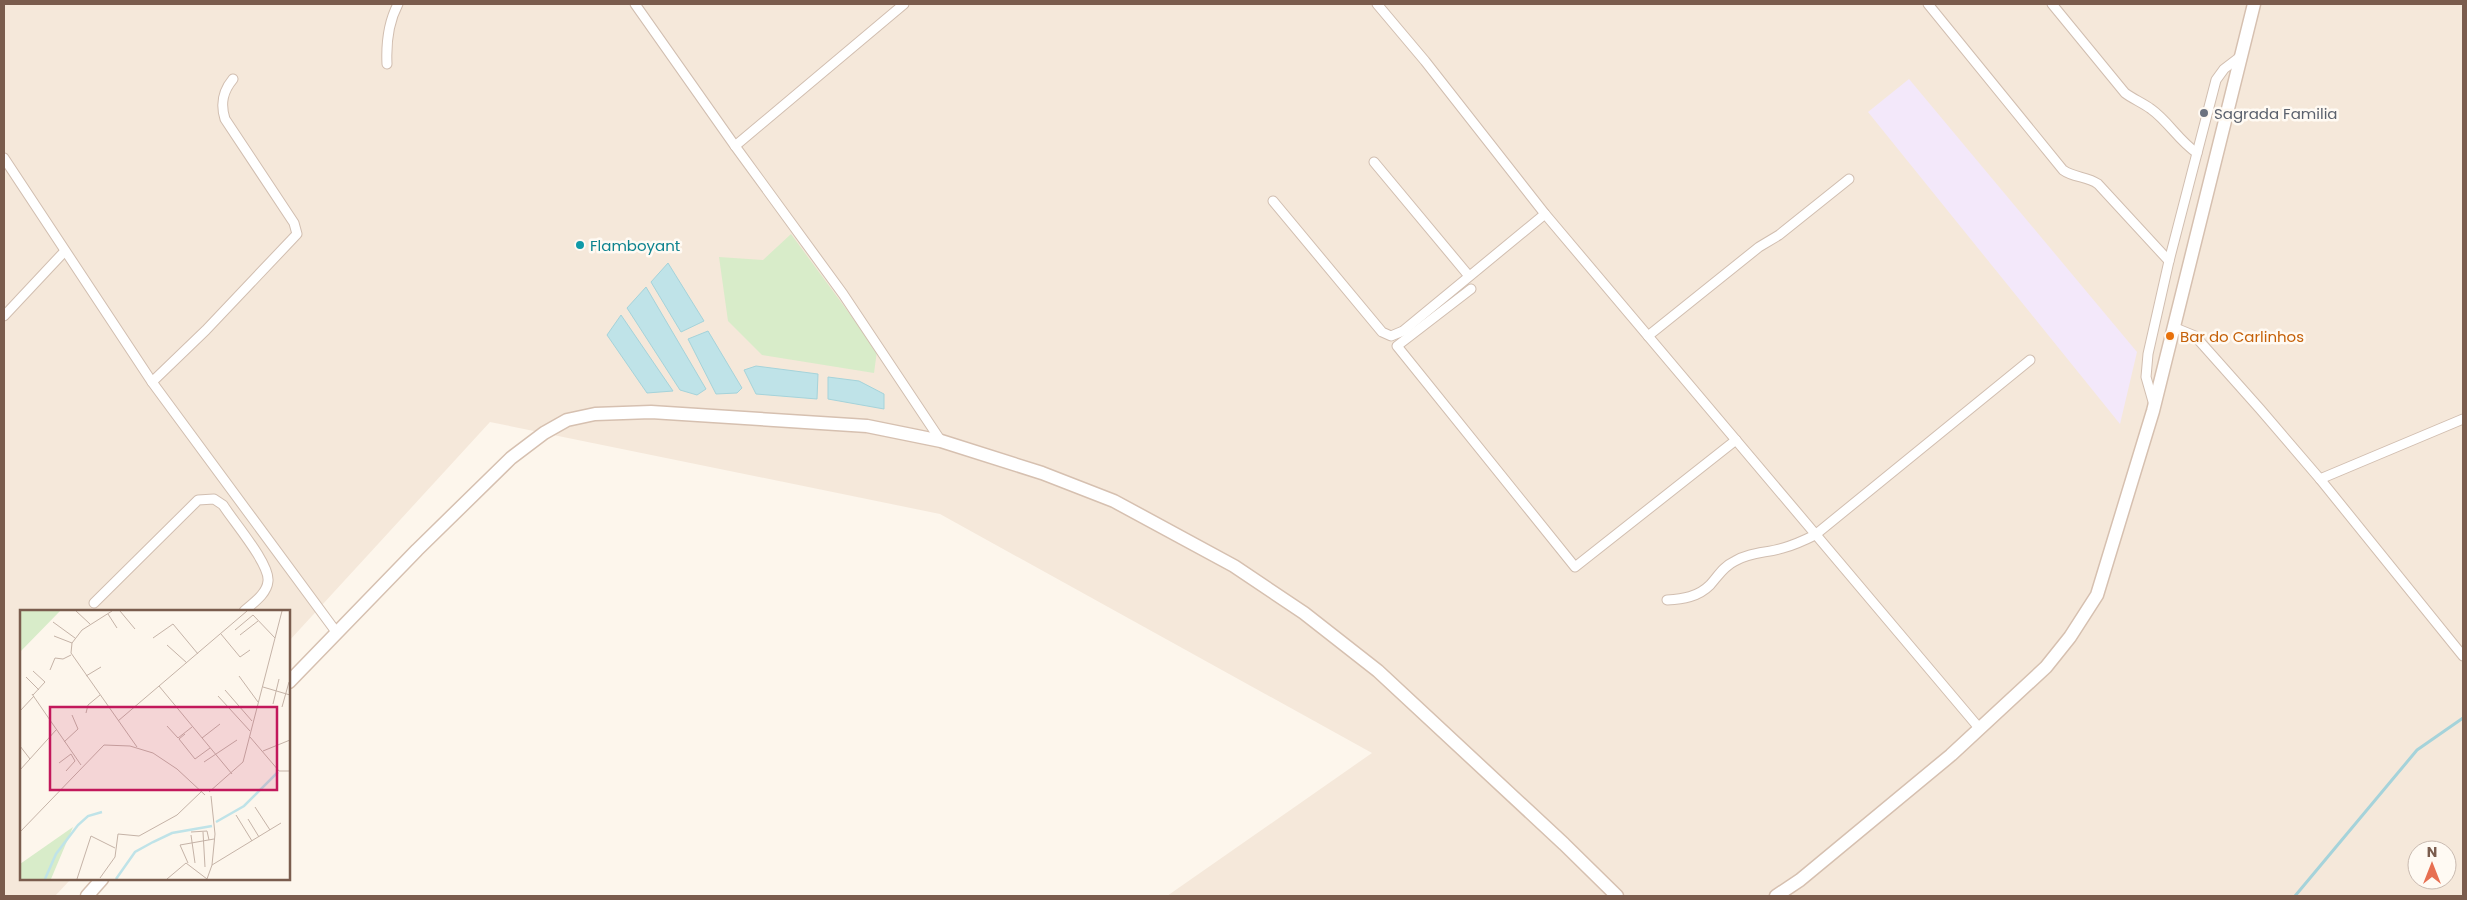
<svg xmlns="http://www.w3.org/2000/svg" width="2467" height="900" font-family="Poppins,sans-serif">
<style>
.residential{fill:#f5e8da;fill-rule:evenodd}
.education{fill:#f3e8fa}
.green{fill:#d8ecc9}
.water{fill:#bfe3e8;stroke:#a5d3da}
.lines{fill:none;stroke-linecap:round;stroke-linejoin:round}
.stream{stroke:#a5d3da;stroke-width:3}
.street-casing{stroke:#d1beb0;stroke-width:11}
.secondary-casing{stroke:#d6c0b0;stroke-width:15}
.street{stroke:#fff;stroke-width:9}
.secondary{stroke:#fff;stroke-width:12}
.worship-dot{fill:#6b7280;stroke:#fffaf3;stroke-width:2}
.culture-dot{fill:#0f9aa8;stroke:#fffaf3;stroke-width:2}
.food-dot{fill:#e8710a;stroke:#fffaf3;stroke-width:2}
.labels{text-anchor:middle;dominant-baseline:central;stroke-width:5;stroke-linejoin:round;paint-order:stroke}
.worship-label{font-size:15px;fill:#5b616d;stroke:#fffaf3;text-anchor:start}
.culture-label{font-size:15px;fill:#0d838f;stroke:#fffaf3;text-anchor:start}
.food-label{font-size:15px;fill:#c56008;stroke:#fffaf3;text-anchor:start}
.inset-river{fill:none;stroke:#bfe3e8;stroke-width:2.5}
.inset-road{fill:none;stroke:#c5b3a7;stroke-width:1}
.view{fill:#c2185b;fill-opacity:0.15;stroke:#c2185b;stroke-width:2.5}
.inset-edge{fill:none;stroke:#7a5c4d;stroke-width:2.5}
</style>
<rect width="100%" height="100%" fill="#fdf6ec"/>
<path class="residential" d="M 4,4 L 2463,4 L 2463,896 L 1167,896 L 1372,753 L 940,514 L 490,422 L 289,641 L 289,611 L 21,611 L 21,879 L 71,879 L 55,896 L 4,896 ZM 2417,850 L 2447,850 L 2447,880 L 2417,880 Z"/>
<polygon class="education" points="1909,79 2137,352 2120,424 1868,112"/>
<polygon class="green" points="791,234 877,351 874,373 762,355 728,321 719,257 763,260"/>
<g class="water">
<polygon points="668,263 704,321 681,332 651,282"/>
<polygon points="646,287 706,389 697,395 680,390 627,308"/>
<polygon points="621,315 673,391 647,393 607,335"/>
<polygon points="708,331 742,388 737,393 716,394 688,339"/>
<polygon points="756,366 818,374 817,399 756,394 744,370"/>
<polygon points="828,377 859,381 884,394 884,409 828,399"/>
</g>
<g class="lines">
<polyline class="stream" points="2295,896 2417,750 2463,718"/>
<g class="street-casing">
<g id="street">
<polyline points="635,4 735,146 843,294 941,441"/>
<polyline points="1377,4 1425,61 1545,214 1980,729"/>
<path d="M 1928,4 L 2063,170 C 2074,178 2087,176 2098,184 L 2169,261"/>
<path d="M 2052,4 L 2125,93 C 2133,99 2143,103 2151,109 C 2168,121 2179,141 2197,153"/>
<path d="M 387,64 C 386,43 388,23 398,4"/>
<polyline points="735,146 904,4"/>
<polyline points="4,158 152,382 337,633"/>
<polyline points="1374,162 1469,276"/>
<polyline points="1273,201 1382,332 1391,336 1403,331 1545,214"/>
<polyline points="1471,289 1397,346 1575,567 1736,440"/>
<polyline points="4,316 64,252"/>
<polyline points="2173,327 2195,336 2260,409 2320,479 2463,656"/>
<polyline points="1648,336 1759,247 1779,235 1849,179"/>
<path d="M 152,382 L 206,330 L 297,234 L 294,223 L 225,119 C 220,103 223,91 233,79"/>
<polyline points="2154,405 2146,377 2148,354 2169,261 2216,80 2224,69 2241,56"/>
<polyline points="2320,479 2463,419"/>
<path d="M 1667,600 C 1683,599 1698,597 1710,585 C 1718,576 1724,566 1735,561 C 1750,552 1767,553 1783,548 C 1794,545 1805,540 1815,535 L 2030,360"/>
<path d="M 94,603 L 198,500 L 214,499 L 223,505 C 233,521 270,564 268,581 C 267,594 253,603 244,611"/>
</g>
</g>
<g class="secondary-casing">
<g id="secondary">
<polyline points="289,682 417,550 511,458 544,433 567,420 595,414 651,412 867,426 941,441 1042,473 1114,501 1234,566 1304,613 1378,671 1564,844 1617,896"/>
<polyline points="87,896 102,879"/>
<polyline points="1776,896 1800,880 1951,755 2046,667 2070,637 2097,595 2153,411 2254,4"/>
</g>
</g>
<use href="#street" class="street"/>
<use href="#secondary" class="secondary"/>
</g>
<circle class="worship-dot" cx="2204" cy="113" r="5"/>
<circle class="culture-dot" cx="580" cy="245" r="5"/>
<circle class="food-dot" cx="2170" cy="336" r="5"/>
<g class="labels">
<g class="worship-label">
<text x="2214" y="113">Sagrada Familia</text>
</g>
<g class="culture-label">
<text x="590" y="245">Flamboyant</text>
</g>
<g class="food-label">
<text x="2180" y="336">Bar do Carlinhos</text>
</g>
</g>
<g transform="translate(20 610)">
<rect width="270" height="270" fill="#fdf6ec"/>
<path d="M 0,1 L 40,1 L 0,42 ZM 53,217 L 31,269 L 0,269 L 0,254 Z" fill="#d8ecc9"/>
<path class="inset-river" d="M 196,212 L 224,196 L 258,162M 25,269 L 36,244 L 58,215 L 68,206 L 82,202M 96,269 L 115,242 L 133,232 L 152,223 L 192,216"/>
<path class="inset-road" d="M 56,1 L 70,14M 92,1 L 62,20 L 52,33 L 51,43 L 117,137M 100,1 L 115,19M 88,4 L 97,18M 33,12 L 55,28M 215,20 L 233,5 L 255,28M 201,24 L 220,47 L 230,40M 220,25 L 238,11M 34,26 L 52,33M 133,28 L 153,14 L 178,44M 147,35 L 167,53M 30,60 L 35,48 L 43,49 L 51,45M 13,61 L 25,72 L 13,85M 66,66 L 81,57M 219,66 L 238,92M 6,67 L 19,80M 139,76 L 212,164M 243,77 L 270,85M 205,80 L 232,111M 12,84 L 61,155M 198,86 L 230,121M 253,94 L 259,69M 262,97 L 269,72M 0,101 L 14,86M 66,103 L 68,95 L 80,85M 98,111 L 227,1M 147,116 L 158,128 L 172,117M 165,124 L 159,129 L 175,149 L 190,138M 230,127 L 259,161 L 270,161M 182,128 L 200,114M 44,132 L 58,119 L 52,105M 0,136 L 10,149M 243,141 L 270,130M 184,152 L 217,130M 39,153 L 51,144 L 55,151 L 46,161M 0,160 L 36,120M 189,182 L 223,152 L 262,1M 235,197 L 250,220M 216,205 L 232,231M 228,209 L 239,227M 0,222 L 84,135 L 110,136 L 133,143 L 157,159 L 185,185M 171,222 L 187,221 L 189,230M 183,222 L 185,257M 171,225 L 175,253M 168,253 L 160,235 L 194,229M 192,255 L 261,213M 80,268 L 95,247 L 98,224 L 119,226 L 157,205 L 182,181M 57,269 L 71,226 L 95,238M 147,269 L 166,253 L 187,269M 187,269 L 192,255 L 195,224 L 191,186"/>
<path class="view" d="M 30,97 L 257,97 L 257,180 L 30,180 Z"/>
<rect width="270" height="270" class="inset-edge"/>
</g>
<rect width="2467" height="900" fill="none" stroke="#7a5c4d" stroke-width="10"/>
<g transform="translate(2432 865)"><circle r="24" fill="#fffaf3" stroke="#cabbb1"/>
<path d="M0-4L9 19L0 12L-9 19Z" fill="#e76f51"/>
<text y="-8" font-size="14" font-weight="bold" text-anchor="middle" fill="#7a5c4d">N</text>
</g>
</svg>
